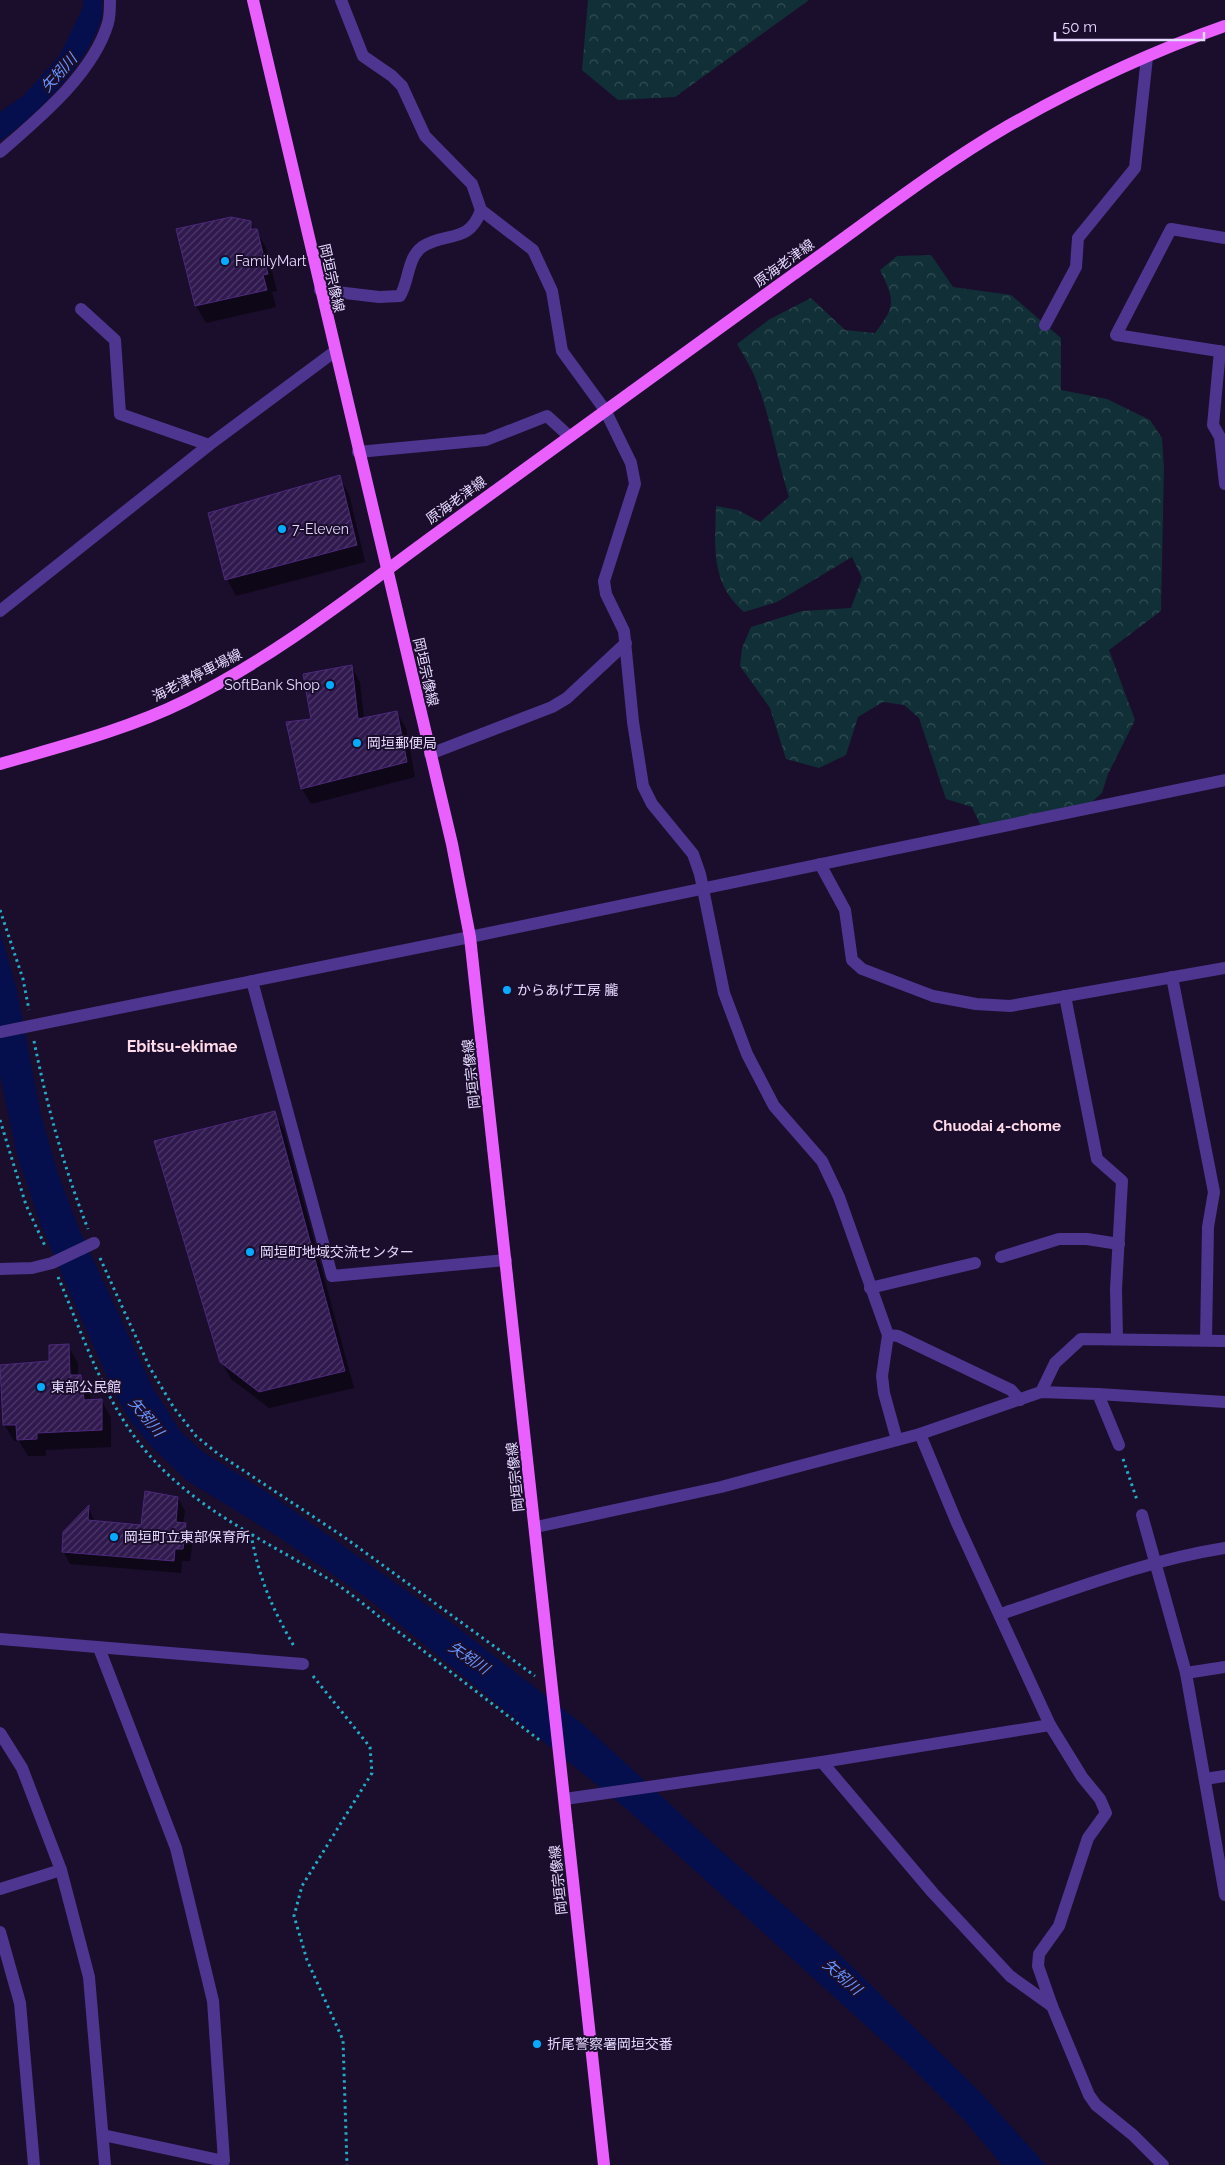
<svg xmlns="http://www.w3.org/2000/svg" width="1225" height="2165" font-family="Raleway,'Noto Sans JP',sans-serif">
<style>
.forest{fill:url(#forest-crowns)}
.water{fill:#060f4d}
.shadow{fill:#0007}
.building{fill:url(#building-hatch);stroke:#4d297c}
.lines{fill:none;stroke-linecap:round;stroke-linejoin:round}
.path{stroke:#25abc7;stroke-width:3;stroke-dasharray:2.5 4;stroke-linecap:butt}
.minor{stroke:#4e358f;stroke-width:12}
.major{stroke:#e960ff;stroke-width:12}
.poi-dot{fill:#05abff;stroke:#1a0e2c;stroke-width:2}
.labels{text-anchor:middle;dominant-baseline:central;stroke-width:4;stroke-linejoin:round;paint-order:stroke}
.poi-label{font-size:14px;fill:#e6d9ff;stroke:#1a0e2c;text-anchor:start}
.street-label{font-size:14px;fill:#e6d9ff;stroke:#1a0e2c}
.water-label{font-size:15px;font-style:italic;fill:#6795ff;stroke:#1a0e2c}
.neighbourhood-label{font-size:15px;font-weight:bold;fill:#ffdbe9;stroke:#1a0e2c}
.quarter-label{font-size:16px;font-weight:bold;fill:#ffdbe9;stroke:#1a0e2c}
</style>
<defs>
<pattern id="forest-crowns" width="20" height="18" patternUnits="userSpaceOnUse" patternTransform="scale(1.25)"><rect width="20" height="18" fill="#112f36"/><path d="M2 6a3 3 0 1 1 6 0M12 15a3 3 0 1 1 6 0" fill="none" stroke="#344d54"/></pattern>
<pattern id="building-hatch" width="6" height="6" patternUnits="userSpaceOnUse" patternTransform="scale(1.25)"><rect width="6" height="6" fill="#30194e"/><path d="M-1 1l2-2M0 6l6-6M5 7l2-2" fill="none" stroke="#4e3a69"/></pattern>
</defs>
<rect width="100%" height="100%" fill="#1a0e2c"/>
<g class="forest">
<polygon points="588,0 809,0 675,97 618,100 582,70"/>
<path d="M 931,255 L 953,287 L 1011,295 L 1061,338 L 1061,390 L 1107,399 L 1150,420 L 1162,438 L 1164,468 L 1161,611 L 1109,650 L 1135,720 L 1108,774 L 1102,793 L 1086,807 L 981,826 L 972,807 L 946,799 L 919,718 L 904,705 L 883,702 L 858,717 L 846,755 L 819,768 L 786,759 L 770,708 L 740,666 L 742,648 L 751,627 L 802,611 L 851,608 L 862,578 L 852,557 L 777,602 L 744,612 C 710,583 715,546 716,506 L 738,510 L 760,522 L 789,497 C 776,456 770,414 754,375 C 749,364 743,354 737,344 L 770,319 L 811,298 L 845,330 L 875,333 C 896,306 895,301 880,270 L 897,256 Z"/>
</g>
<g class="water">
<path d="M 83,0 L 102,0 C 102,6 103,14 101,19 C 87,65 38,114 0,141 L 0,112 L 23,96 L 60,55 L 83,7 Z"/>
<polygon points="0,931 17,991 41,1115 57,1171 80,1231 153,1388 181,1432 203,1452 267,1492 448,1620 585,1726 719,1849 834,1949 979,2091 1046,2165 1002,2165 965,2121 906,2062 629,1811 371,1601 277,1536 186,1480 151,1446 130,1420 114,1392 69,1291 41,1225 17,1155 0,1075"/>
</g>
<g class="shadow">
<polygon points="250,222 266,247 277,291 272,292 276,307 206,323 196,306 177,230"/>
<polygon points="339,477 349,494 365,562 236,596 227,579"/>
<polygon points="352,667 360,682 364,719 397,713 406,728 415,777 311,804 302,789 312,720"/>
<polygon points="274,1113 284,1130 354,1388 269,1408 231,1379 221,1361"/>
<polygon points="68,1346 78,1363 78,1376 81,1376 90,1393 91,1401 101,1400 111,1417 111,1447 46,1450 46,1456 28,1456 19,1441 14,1441 4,1424 0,1366 50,1362"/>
<polygon points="178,1498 185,1511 183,1524 193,1537 190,1561 182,1561 181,1573 70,1564 63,1551 88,1507 95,1522 143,1526"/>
</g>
<g class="building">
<polygon points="231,217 251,221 251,229 257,229 268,274 263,275 267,290 195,306 176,229"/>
<polygon points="340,475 357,545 225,580 208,513"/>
<polygon points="352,665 358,719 397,711 407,762 301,789 286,722 311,719 303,674"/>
<polygon points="275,1111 345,1371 259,1392 220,1362 154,1141"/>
<polygon points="69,1344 70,1375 81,1375 84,1400 102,1399 102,1430 37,1433 37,1439 17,1440 16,1425 3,1425 0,1365 49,1361 49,1345"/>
<polygon points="145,1491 178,1497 176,1522 186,1523 183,1549 175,1549 174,1561 62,1552 63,1532 89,1505 88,1520 141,1525"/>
</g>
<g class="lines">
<g class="path">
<polyline points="0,910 23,979 29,1010"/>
<path d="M 34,1041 C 47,1106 64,1168 88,1229"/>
<polyline points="0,1120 26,1205 46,1248"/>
<polyline points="100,1258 150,1368 174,1408 196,1436 217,1453 344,1537 535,1676"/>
<path d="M 58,1277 C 83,1335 103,1399 144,1449 C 194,1510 269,1542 335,1583 C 359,1599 381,1619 404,1636 C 450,1671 496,1707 542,1742"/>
<polyline points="1123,1459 1137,1500"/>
<path d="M 251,1534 C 259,1579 272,1608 295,1648"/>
<polyline points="313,1676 370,1747 372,1773 302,1886 294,1916 307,1960 343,2040 347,2165"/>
</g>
<g class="minor">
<polyline points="341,0 363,56 392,76 402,86 425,136 472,184 481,210 533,250 552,291 562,351 605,410 631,463 635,484 604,581 606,594 624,631 633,722 643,786 652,804 693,854 700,874 724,993 747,1054 774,1106 822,1161 839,1197 888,1335 882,1376 884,1393 897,1440"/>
<path d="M 0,152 C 39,118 93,74 108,23 C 110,16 110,7 110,0"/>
<polyline points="1225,238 1171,229 1116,335 1225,352"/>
<path d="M 320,290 L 379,297 L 400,296 C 409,282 407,258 422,247 C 445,231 469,245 481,210"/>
<polyline points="81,309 115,340 120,414 209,445"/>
<polyline points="1045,325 1076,267 1078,238 1135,168 1147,57"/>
<polyline points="1220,351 1213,425 1220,437 1225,484"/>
<polyline points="358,452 486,440 547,416 569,436"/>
<polyline points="0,611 209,445 334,352"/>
<polyline points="430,754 552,707 567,698 626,643"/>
<polyline points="820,864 845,910 852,960 862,969 933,996 976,1004 1010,1006 1225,968"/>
<polyline points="1172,977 1214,1192 1208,1227 1206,1340"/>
<polyline points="252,981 332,1276 506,1260"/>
<polyline points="1065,996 1097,1159 1122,1181 1116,1289 1117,1338"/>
<polyline points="0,1032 470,937 1225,780"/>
<polyline points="1001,1257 1059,1239 1087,1239 1119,1244"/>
<polyline points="0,1269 32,1268 52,1263 94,1243"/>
<polyline points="870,1288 975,1263"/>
<polyline points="888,1335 898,1336 1011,1390 1020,1400"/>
<polyline points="1041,1392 1055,1363 1081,1339 1225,1341"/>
<polyline points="1098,1394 1225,1402"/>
<polyline points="1142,1515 1186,1673 1225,1895"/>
<polyline points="536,1527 721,1487 920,1434 1041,1392 1098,1394 1119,1445"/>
<path d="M 1001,1614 C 1075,1589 1148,1560 1225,1548"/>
<polyline points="0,1639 303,1664"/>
<polyline points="99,1648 176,1848 213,2001 224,2161 103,2135"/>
<polyline points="1186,1673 1225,1667"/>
<polyline points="1050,1725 1082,1777 1100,1799 1106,1813 1088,1838 1059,1926 1039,1954 1038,1966 1052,2006"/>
<polyline points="0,1733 22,1768 61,1870 89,1977 105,2165"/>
<polyline points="822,1762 933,1893 1010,1976 1052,2006 1089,2095 1096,2105 1133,2135 1163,2165"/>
<polyline points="1205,1779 1225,1776"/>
<polyline points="565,1799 822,1762 1050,1725 957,1523 920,1434"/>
<polyline points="0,1889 61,1870"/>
<polyline points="0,1932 20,2003 34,2165"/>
</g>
<g class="major">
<polyline points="253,0 452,844 470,937 604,2165"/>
<path d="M 0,764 C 62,746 126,730 185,701 C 275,657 356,592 437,533 C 556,446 675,360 794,274 C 865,224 934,169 1008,126 C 1077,87 1150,52 1225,26"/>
</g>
</g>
<g class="poi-dot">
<circle cx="225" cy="261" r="5"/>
<circle cx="282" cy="529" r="5"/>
<circle cx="330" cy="685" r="5"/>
<circle cx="357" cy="743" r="5"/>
<circle cx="507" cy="990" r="5"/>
<circle cx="250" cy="1252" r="5"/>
<circle cx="41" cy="1387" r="5"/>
<circle cx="114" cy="1537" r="5"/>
<circle cx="537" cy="2044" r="5"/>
</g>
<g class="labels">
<g class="poi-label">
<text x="235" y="261">FamilyMart</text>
<text x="292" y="529">7-Eleven</text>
<text x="320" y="685" text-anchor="end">SoftBank Shop</text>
<text x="367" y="743">岡垣郵便局</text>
<text x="517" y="990">からあげ工房 朧</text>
<text x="260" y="1252">岡垣町地域交流センター</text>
<text x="51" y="1387">東部公民館</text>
<text x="124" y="1537">岡垣町立東部保育所</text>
<text x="547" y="2044">折尾警察署岡垣交番</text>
</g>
<g class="street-label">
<text transform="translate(784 263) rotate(-36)">原海老津線</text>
<text transform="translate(332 278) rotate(77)">岡垣宗像線</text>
<text transform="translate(456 500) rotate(-36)">原海老津線</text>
<text transform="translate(426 672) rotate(77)">岡垣宗像線</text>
<text transform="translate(197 675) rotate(-27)">海老津停車場線</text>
<text transform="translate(471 1074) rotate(-96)">岡垣宗像線</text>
<text transform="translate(515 1477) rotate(-96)">岡垣宗像線</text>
<text transform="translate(558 1880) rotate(-96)">岡垣宗像線</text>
</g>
<g class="water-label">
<text transform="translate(59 73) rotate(-48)">矢矧川</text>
<text transform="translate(146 1417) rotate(50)">矢矧川</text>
<text transform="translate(469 1658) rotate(34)">矢矧川</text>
<text transform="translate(842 1977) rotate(41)">矢矧川</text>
</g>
<g class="neighbourhood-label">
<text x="997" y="1126">Chuodai 4-chome</text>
</g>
<g class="quarter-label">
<text x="182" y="1046">Ebitsu-ekimae</text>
</g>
</g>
<path d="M1055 32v8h149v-8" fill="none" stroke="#e6d9ff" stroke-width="2.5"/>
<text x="1062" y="32" font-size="15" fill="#e6d9ff" stroke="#1a0e2c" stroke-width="4" paint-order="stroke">50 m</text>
</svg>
